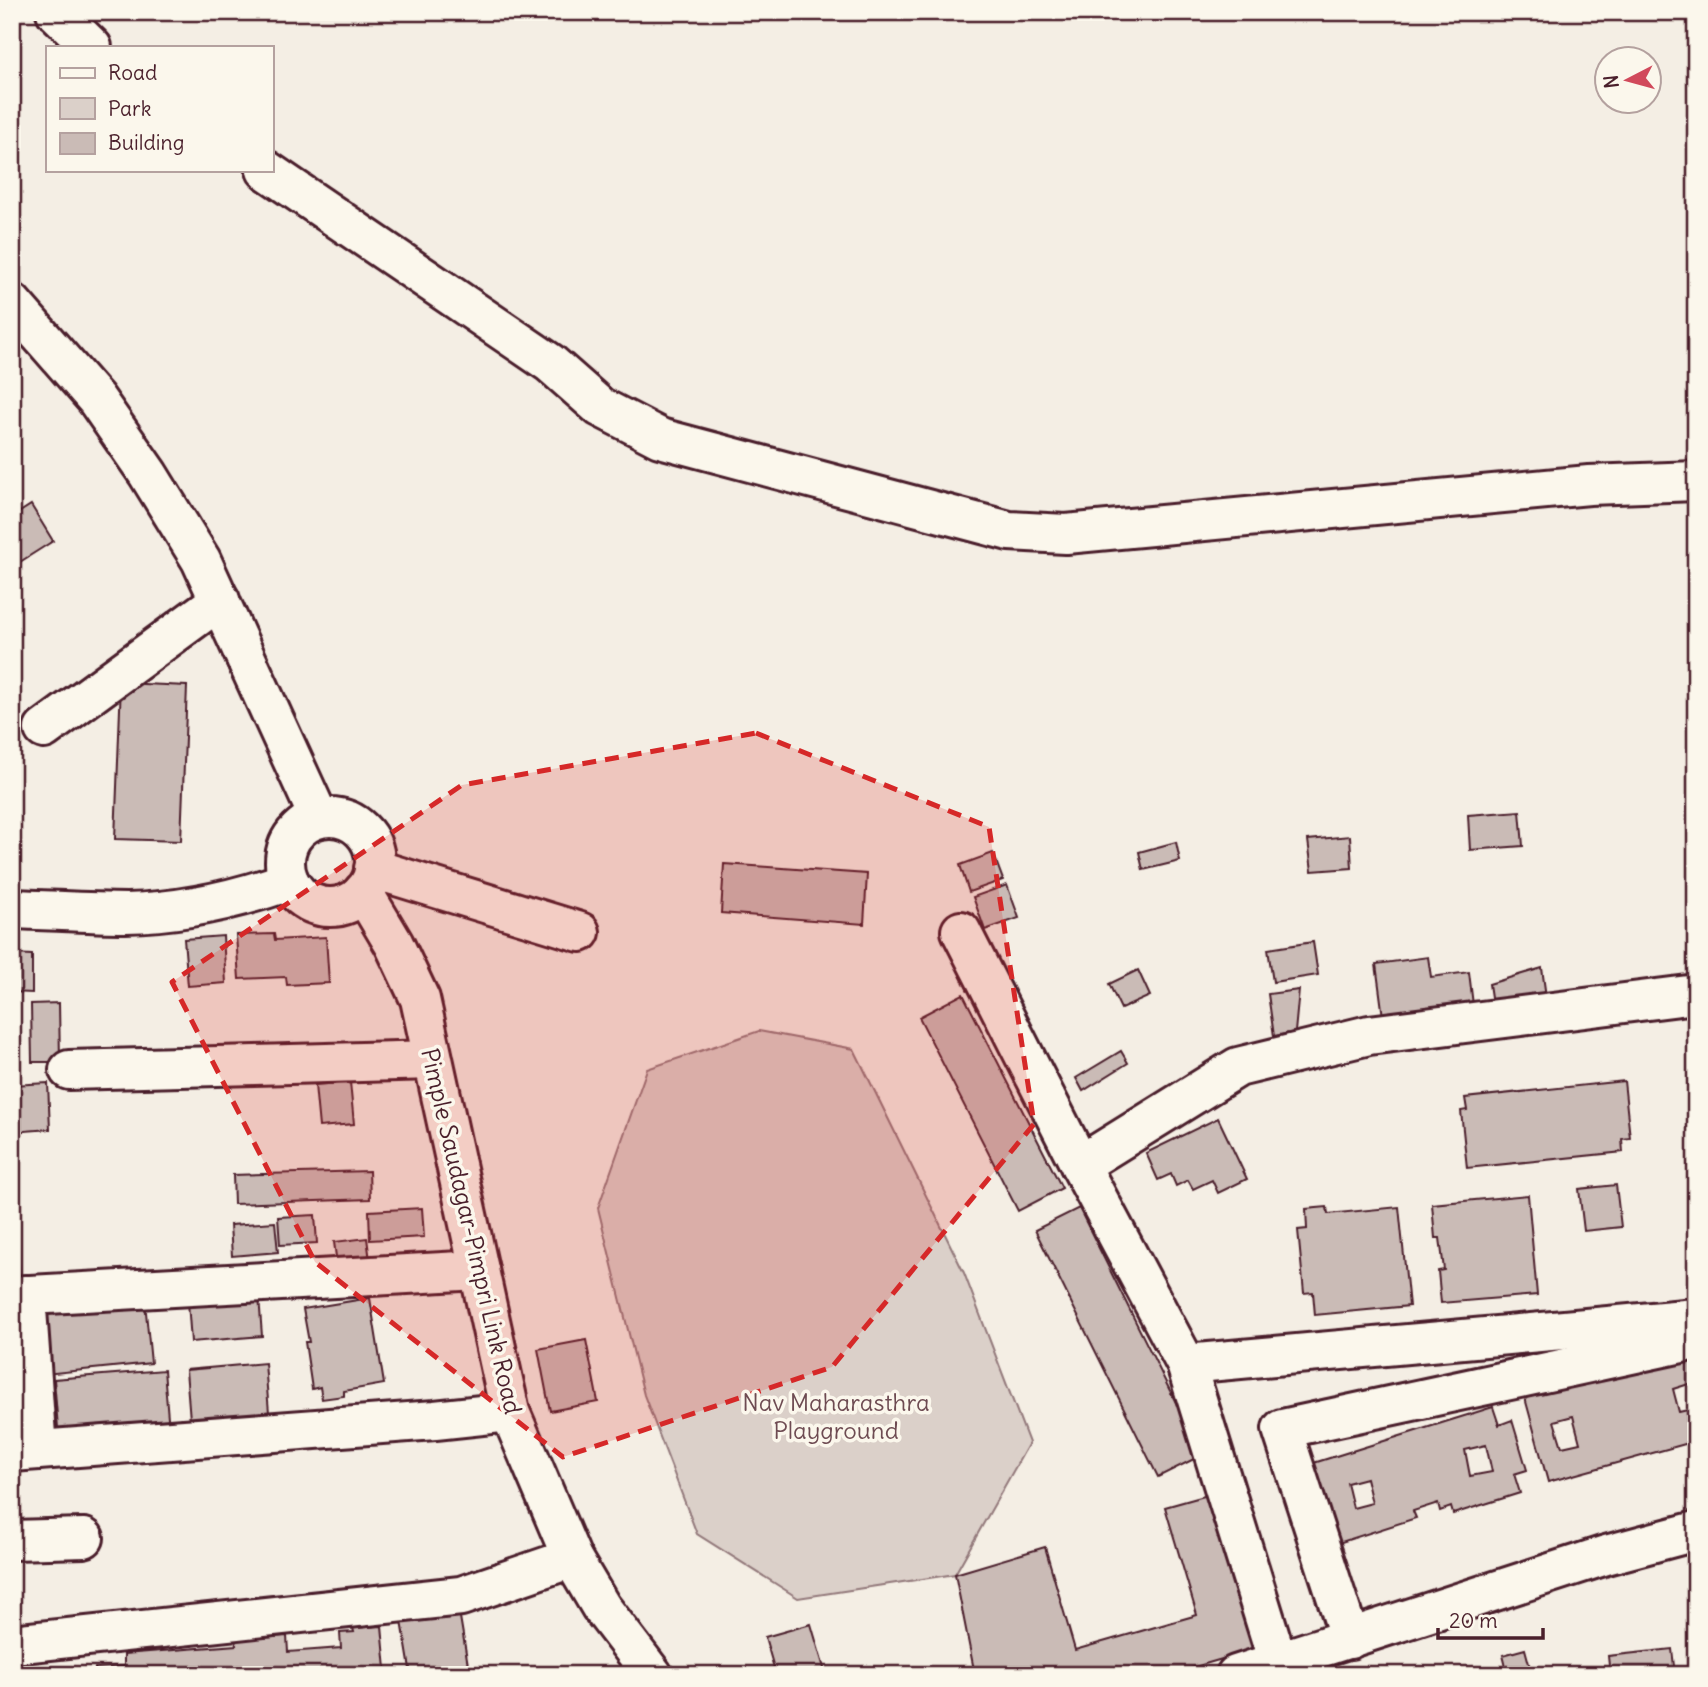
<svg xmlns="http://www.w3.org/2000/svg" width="1708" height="1687" font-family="Delius,sans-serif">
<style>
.green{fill:#dbd0c9;stroke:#92787a;stroke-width:2}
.building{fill:#cabbb6;stroke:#4a1f2b;stroke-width:2;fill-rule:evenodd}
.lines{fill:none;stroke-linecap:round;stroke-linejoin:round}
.minor-casing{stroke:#4a1f2b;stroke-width:44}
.minor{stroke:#fbf7ec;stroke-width:38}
.marked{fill:#d62828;fill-opacity:0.2;stroke:#d62828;stroke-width:5;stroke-dasharray:14 9;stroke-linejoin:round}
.labels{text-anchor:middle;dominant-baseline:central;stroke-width:7;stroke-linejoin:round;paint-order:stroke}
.street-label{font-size:24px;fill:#4a1f2b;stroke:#fbf7ec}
.park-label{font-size:24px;fill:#6e4b52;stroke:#fbf7ec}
</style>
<rect width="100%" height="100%" fill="#f4eee4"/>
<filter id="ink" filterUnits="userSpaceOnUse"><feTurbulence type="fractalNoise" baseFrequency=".0143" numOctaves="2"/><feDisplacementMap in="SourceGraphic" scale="14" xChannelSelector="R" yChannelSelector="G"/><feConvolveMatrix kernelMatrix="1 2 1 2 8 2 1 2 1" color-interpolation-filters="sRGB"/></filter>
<g filter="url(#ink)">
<polygon class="green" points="759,1031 854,1049 964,1273 1029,1443 955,1574 798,1598 697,1534 644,1395 598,1208 647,1069"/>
<g class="building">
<polygon points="31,505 53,541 12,567 12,517"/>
<polygon points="121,683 187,686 181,841 115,839"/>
<polygon points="1520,811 1523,846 1470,850 1468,815"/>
<polygon points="1350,836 1352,868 1312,871 1308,840"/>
<polygon points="1176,842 1180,861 1143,870 1139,852"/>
<polygon points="993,853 1003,880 969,892 960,865"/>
<polygon points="724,864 867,874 864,924 721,913"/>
<polygon points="1007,885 1019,918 985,930 973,897"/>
<polygon points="274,934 275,940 326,937 329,983 287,985 286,977 239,979 236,935"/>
<polygon points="223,936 226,983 188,986 184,939"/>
<polygon points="1313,942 1318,975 1273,982 1268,949"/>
<polygon points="12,954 32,955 32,993 12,992"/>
<polygon points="1428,957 1431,977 1469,972 1473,1005 1383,1017 1376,964"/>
<polygon points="1542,968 1546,997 1492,1004 1489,984"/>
<polygon points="1138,970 1150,996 1121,1009 1109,984"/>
<polygon points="1299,990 1295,1032 1274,1036 1268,994"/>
<polygon points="963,994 1062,1188 1018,1211 919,1017"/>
<polygon points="59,1003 60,1062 32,1062 31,1004"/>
<polygon points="1121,1051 1128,1063 1083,1091 1076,1078"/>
<polygon points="1624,1081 1630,1138 1622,1139 1623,1152 1467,1168 1461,1111 1467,1110 1465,1098"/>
<polygon points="350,1082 354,1124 319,1127 315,1085"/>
<polygon points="48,1083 50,1129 12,1132 12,1085"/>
<polygon points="1218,1118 1247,1179 1218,1193 1212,1180 1193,1189 1188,1180 1176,1186 1171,1174 1158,1180 1146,1153"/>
<polygon points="369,1171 370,1199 234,1204 233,1175"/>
<polygon points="1616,1185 1621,1227 1584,1231 1579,1189"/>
<polygon points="1528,1195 1537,1295 1441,1303 1438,1271 1444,1270 1440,1238 1435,1238 1432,1204"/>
<polygon points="1327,1207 1328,1214 1399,1207 1409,1306 1315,1315 1313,1292 1304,1293 1298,1230 1307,1229 1306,1209"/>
<polygon points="422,1208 424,1237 370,1240 369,1211"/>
<polygon points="1079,1208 1202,1455 1158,1477 1035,1230"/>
<polygon points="315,1215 317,1243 280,1245 278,1217"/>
<polygon points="275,1222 278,1252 232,1256 230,1225"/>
<polygon points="367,1238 371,1268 338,1272 334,1242"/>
<polygon points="12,1242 18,1242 20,1285 12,1285"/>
<polygon points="259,1296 262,1336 191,1342 188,1302"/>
<polygon points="370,1298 384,1384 344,1391 344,1396 322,1399 320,1387 312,1389 305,1342 309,1342 303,1309"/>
<polygon points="145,1302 151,1363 45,1374 38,1313"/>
<polygon points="586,1340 598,1402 550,1411 538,1349"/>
<path d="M 1696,1351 L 1696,1397 L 1692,1383 L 1673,1389 L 1679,1412 L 1696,1408 L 1696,1441 L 1548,1482 L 1525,1398 ZM 1573,1416 L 1580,1443 L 1562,1447 L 1554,1421 Z"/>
<polygon points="265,1363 270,1425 191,1432 186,1370"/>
<polygon points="164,1370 169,1430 59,1440 54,1379"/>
<path d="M 1493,1407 L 1499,1425 L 1512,1420 L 1527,1470 L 1514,1474 L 1520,1493 L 1453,1514 L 1451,1507 L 1440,1511 L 1438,1503 L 1413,1511 L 1416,1518 L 1329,1546 L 1304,1466 ZM 1486,1445 L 1492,1472 L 1470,1476 L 1465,1450 ZM 1366,1478 L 1372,1503 L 1353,1508 L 1347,1483 Z"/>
<polygon points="1215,1493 1260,1648 1167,1675 975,1675 955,1574 1045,1547 1075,1650 1197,1615 1165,1507"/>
<polygon points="459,1611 469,1671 451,1675 411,1675 402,1621"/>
<polygon points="811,1624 826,1675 776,1675 765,1637"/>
<polygon points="382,1626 386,1669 376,1669 377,1675 95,1675 95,1668 124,1666 124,1654 236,1645 235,1640 287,1636 288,1652 341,1648 340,1633 354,1632 353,1628"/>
<polygon points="1525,1649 1532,1675 1508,1675 1503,1655"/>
<polygon points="1672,1649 1675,1675 1610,1675 1608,1656"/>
</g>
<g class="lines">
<g class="minor-casing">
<g id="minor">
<polyline points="56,12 92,47"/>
<polyline points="266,170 550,363 600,407 660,438 1009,531 1066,534 1589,485 1696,481"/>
<polyline points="12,303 96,399 148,474 201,560 319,818"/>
<polyline points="44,729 220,600"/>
<circle cx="330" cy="862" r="45"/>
<polyline points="374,869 580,932"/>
<polyline points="363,892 394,944 420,999 510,1412 572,1558 601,1607 653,1675"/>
<path d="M 12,909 C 50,910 88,913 126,913 C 181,912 238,899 289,881"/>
<polyline points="961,931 1080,1165 1186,1364 1282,1675"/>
<polyline points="69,1070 433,1060"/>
<polyline points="1080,1165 1238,1067 1369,1035 1696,994"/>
<polyline points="26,1295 37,1450"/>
<polyline points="12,1296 479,1270"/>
<polyline points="1186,1364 1696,1318"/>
<polyline points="12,1452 435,1420 510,1412"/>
<polyline points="12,1540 84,1538"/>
<polyline points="1350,1639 1282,1429 1696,1340"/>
<polyline points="12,1644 461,1596 572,1558"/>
<polyline points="1236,1675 1606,1555 1696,1531"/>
</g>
</g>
<use href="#minor" class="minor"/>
</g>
</g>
<path class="marked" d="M 756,733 L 989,827 L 1034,1124 L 832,1367 L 563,1457 L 315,1262 L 172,982 L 462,785 Z"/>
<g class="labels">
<g class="street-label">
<text transform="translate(472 1231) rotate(77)">Pimple Saudagar-Pimpri Link Road</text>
</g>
<g class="park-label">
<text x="836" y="1402">Nav Maharasthra<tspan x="836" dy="28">Playground</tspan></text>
</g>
</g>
<rect width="1708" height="1687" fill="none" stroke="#fbf7ec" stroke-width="42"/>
<rect x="21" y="21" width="1666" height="1645" fill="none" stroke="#4a1f2b" stroke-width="2.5" filter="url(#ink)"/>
<rect x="46" y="46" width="228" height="126" fill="#fbf7ec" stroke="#b4a19f" stroke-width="2"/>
<rect x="60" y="68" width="35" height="10" fill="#fbf7ec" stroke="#b4a19f" stroke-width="2"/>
<text x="108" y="80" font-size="21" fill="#4a1f2b">Road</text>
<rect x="60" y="98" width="35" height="21" fill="#dbd0c9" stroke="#b4a19f" stroke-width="2"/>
<text x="108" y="116" font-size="21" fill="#4a1f2b">Park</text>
<rect x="60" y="133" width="35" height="21" fill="#cabbb6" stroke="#b4a19f" stroke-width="2"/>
<text x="108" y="150" font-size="21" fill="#4a1f2b">Building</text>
<g transform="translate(1628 80) rotate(264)"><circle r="33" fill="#fbf7ec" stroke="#b4a19f" stroke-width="2"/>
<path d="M0-5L12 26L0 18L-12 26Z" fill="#d1495b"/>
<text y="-10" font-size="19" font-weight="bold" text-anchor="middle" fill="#4a1f2b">N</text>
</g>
<path d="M1438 1628v10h105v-10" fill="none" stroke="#4a1f2b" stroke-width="3.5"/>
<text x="1449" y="1628" font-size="21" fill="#4a1f2b" stroke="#fbf7ec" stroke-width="5" paint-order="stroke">20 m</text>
</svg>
